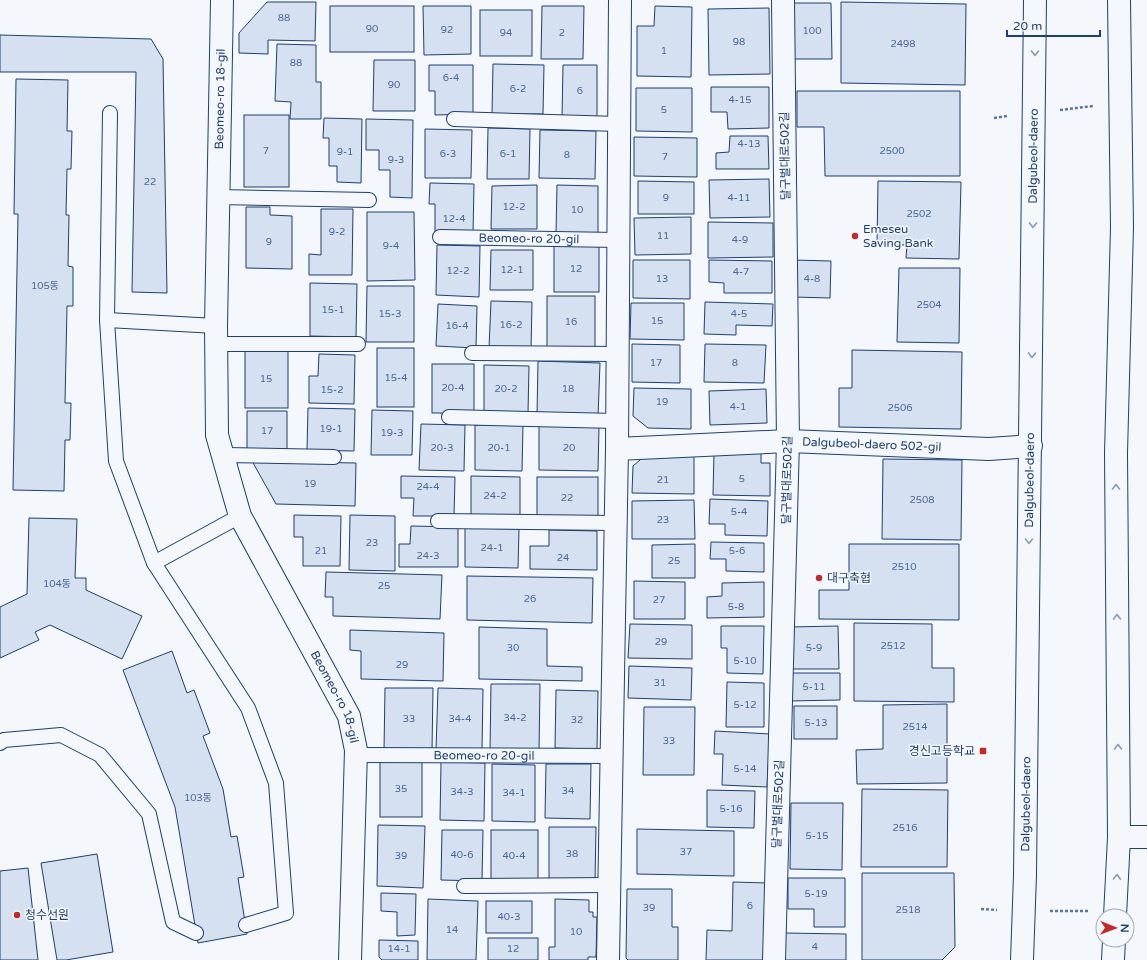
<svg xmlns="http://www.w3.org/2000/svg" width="1147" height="960" font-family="'Varela Round','Noto Sans KR',sans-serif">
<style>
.building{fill:#d5e0f0;stroke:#1d3f73}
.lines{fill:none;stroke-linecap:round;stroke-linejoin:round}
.lane-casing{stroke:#1d3f73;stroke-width:16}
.street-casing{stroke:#1d3f73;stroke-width:24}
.secondary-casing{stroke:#1d3f73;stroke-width:24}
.path{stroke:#5e769c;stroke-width:2.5;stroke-dasharray:3 2;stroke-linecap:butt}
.lane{stroke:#f4f7fb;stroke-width:14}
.street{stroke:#f4f7fb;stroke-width:22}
.secondary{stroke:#f4f7fb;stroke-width:22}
.oneway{stroke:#889bb7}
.poi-dot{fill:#c62828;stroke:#f4f7fb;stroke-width:1.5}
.labels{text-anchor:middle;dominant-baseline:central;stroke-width:3;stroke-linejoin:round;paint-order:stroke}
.number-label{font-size:10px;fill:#4b6792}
.street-label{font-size:12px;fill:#1d3f73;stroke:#f4f7fb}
.poi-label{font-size:12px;fill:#1d3f73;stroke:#f4f7fb;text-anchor:start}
</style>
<rect width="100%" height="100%" fill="#f4f7fb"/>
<g class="building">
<polygon points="267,2 316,2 315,41 268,40 268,54 239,53 239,33"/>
<polygon points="841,2 966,4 965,85 841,83"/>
<polygon points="793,3 831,3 832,59 793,59"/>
<rect x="330" y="6" width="84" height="46"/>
<polygon points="423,6 471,6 471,54 424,55"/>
<polygon points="542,6 584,6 583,59 541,59"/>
<polygon points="655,6 692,7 691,77 637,76 637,26 654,26"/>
<polygon points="769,8 770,74 709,75 708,9"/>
<rect x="480" y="10" width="52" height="46"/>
<polygon points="0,35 151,39 163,59 167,293 132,292 136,72 0,72"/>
<polygon points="277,44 316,45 316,82 321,82 321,119 290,119 291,102 275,101"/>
<polygon points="374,60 415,60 415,111 373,111"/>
<polygon points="493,64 544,65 543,114 492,114"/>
<polygon points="429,65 473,65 473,114 435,115 435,91 429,91"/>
<polygon points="563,65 597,65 597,118 562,118"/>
<polygon points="16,79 68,80 67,131 72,131 71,169 67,169 66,215 69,215 68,266 73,267 73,306 67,306 65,403 71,403 70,440 65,440 64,491 13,490 18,214 14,214"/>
<polygon points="711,87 769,87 769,128 728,129 727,112 711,112"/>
<polygon points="636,88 692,88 692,132 636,131"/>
<polygon points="797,91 960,91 960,176 825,176 824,127 797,127"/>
<rect x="244" y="115" width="45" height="72"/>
<polygon points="324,118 362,119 361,183 337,182 337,166 329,166 329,138 323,138"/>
<polygon points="366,119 413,120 412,198 390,197 390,170 379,170 379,150 366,150"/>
<polygon points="488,128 530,129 529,179 487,179"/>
<polygon points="425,129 472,130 471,178 425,178"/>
<polygon points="540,130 596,131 595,179 539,178"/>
<polygon points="730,136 768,136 769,169 716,169 716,153 729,152"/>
<polygon points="634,137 697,138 697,177 634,176"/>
<polygon points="769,179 770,217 710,218 709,180"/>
<polygon points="638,181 694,182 694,214 638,214"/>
<polygon points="878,181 961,182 959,259 906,258 907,245 877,245"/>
<polygon points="430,183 474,184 473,234 435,234 435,204 429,204"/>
<polygon points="537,185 537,229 491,229 492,186"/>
<polygon points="557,185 598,186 598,234 556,234"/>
<polygon points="246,207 270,207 270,215 292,216 292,269 246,268"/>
<polygon points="321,209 353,209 352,275 309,275 309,254 321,255"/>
<polygon points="367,212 414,212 415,280 367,281"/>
<polygon points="691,217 691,254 635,255 634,218"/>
<polygon points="708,222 773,223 773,257 708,258"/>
<polygon points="437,245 480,246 479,297 436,295"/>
<rect x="554" y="246" width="45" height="46"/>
<polygon points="491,250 533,250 533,290 490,290"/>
<polygon points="633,260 690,260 690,299 633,298"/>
<polygon points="709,260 772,261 772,293 724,293 724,283 709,282"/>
<polygon points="794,260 831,261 830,298 793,297"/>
<polygon points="899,268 960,268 959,343 897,342"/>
<polygon points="310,283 357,284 356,337 310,336"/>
<polygon points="367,286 414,286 414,342 366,342"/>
<rect x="547" y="296" width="48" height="52"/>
<polygon points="491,301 532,302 531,350 489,348"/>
<polygon points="705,302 773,304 772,326 736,325 736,335 704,334"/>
<polygon points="631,303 684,303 684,340 630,339"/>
<polygon points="438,304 477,306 476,348 436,346"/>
<polygon points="632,344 680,345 680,383 632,382"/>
<polygon points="705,344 766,345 764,383 704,382"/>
<rect x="377" y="348" width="37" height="59"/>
<rect x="245" y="350" width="43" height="58"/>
<polygon points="852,350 962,352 961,429 839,427 839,388 852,388"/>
<polygon points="319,354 355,355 354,404 309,403 309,376 318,376"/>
<polygon points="538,361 600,363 598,417 537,415"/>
<rect x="432" y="364" width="42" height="49"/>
<polygon points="484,365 529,366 528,413 484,413"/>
<polygon points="634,388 691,389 691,429 648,428 633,416"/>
<polygon points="766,389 767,423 710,425 709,391"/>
<polygon points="308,408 355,409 354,451 307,450"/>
<polygon points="372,410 413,411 412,455 371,455"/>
<polygon points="247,411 287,411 287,452 247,451"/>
<polygon points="421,424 465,425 464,471 419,470"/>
<polygon points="475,425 523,425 522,471 475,470"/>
<polygon points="539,425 599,426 598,471 539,470"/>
<polygon points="714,452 761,453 761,463 770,463 770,496 713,495"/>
<polygon points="647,454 694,454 694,494 632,493 633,466"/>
<polygon points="883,459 962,460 961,540 882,539"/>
<polygon points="252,461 356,463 355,506 276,504"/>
<polygon points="401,476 455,477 454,516 413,516 414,498 401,498"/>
<polygon points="471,476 520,477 520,515 471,515"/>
<rect x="537" y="477" width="61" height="41"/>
<polygon points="710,499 768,501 767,536 725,535 725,524 709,524"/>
<polygon points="694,500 695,539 632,539 632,501"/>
<polygon points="294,515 341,516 340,566 303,566 303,537 294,537"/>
<polygon points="350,515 395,516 395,571 349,570"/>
<polygon points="29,518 77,519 75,578 86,578 86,590 142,616 122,659 50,625 35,632 39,640 0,658 0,607 27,594"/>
<polygon points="411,526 458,527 458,567 399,567 399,544 410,544"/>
<polygon points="465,528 519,529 518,568 465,567"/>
<polygon points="549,530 597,531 597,570 530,569 530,546 549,546"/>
<polygon points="711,542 764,543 764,572 726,571 726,559 710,559"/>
<polygon points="695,544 695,578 652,578 652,545"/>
<polygon points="849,544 959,544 959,620 819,619 819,590 849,590"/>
<polygon points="326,572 442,575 440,619 333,616 333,597 325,597"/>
<polygon points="467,576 593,578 592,623 467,620"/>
<polygon points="634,581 685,582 685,619 634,619"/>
<polygon points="764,582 764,617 707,618 707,597 722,596 722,583"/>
<polygon points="854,623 932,624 932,668 954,668 954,702 854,701"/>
<polygon points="630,624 692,625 692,659 628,658"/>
<polygon points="721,626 764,626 763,674 727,673 727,648 721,648"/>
<polygon points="838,626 839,669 790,669 789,627"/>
<polygon points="479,627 547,629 547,666 582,667 582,681 479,679"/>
<polygon points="350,630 444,633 443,681 361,679 361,651 350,650"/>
<polygon points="172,651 187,693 194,690 210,733 203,736 223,789 231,837 237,836 244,877 238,878 247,934 198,943 175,807 123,670"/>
<polygon points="629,666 692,668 691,700 628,698"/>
<polygon points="789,673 840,673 840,700 789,701"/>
<polygon points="727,682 764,683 764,727 726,727"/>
<polygon points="491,684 540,684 539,752 490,751"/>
<polygon points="385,688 433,688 432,751 384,750"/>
<polygon points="438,688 483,689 482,751 436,750"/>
<polygon points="556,690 598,691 597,749 555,748"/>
<polygon points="947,704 947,783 857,784 856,750 883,749 883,705"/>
<rect x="794" y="706" width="43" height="33"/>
<polygon points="644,707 695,707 694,775 643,775"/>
<polygon points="715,731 770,734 767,787 722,785 723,754 714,754"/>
<rect x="380" y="761" width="42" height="56"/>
<polygon points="441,762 485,763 484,821 440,820"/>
<polygon points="492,764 535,765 535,822 492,821"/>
<polygon points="546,764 591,764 590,819 545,818"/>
<polygon points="862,789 948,790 947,867 861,867"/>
<polygon points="707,790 755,791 754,828 707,827"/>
<polygon points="791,803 843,803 842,870 790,869"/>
<polygon points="378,825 425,826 423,888 377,886"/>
<polygon points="549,827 596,827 595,881 549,880"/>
<polygon points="637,829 734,831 734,876 637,874"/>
<polygon points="442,830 483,830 482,881 441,880"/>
<rect x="491" y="830" width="47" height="52"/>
<polygon points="97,854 113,952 66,960 57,960 41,863"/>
<polygon points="28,868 38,960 0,960 0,871"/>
<polygon points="862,873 954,873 955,947 942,960 862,960"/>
<polygon points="788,878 845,878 845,927 814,927 814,909 788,909"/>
<polygon points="733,882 768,883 766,960 706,960 707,930 732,931"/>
<polygon points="627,889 672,889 672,927 678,927 678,960 628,960 626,958"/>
<polygon points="381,893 416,894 415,935 397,936 397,912 381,911"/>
<polygon points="428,899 478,901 476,960 427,960"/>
<polygon points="555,899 589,900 589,912 593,912 593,917 597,917 596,957 588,957 588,960 549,960 549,947 555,947"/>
<rect x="486" y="901" width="46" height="32"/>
<polygon points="785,933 846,934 846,960 784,960"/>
<rect x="488" y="938" width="50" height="22"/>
<polygon points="379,940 418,941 418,960 382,960 379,957"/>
</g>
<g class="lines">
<g class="lane-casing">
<g id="lane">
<polyline points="110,113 107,320 116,461 154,563"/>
<polyline points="454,119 619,124"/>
<polyline points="218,197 369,200"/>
<path id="s1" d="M 440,237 L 618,240"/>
<polyline points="107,320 216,326"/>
<polyline points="216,344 358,344"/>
<polyline points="472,353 617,354"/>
<polyline points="449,417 617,421"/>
<polyline points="223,455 334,457"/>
<polyline points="240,516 154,563 248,708 276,783 286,913 246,925"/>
<polyline points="438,521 615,523"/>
<polyline points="0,743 4,740 61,735 100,755 149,814 173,922 196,933"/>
<path id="s2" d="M 356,755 L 611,756"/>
<polyline points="464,886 609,885"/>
</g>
</g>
<g class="street-casing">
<g id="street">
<path id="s3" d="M 222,0 L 216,326 L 217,435 L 240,516 L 349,716 L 356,750 L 350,960"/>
<path id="s4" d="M 617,449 L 788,441 L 989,449 L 1031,446"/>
<polyline points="1119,837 1147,837"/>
<polyline points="608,960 617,449 620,0"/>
<polyline points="774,960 788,441 783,0"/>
</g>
</g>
<g class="secondary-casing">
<g id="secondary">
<polyline points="1115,916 1119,837 1116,453 1122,227 1119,0"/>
<path id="s5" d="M 1022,960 L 1025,875 L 1035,0"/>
<polyline points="1113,960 1114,940"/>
</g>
</g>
<g class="path">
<polyline points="1060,110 1093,106"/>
<polyline points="994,118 1007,116"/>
<polyline points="981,909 997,910"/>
<polyline points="1050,911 1089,911"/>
</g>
<use href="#lane" class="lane"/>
<use href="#street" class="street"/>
<use href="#secondary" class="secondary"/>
</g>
<defs><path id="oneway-chevron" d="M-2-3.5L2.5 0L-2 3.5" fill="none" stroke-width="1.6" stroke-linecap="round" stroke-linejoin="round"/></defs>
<g class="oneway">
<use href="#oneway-chevron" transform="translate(1035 53) rotate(91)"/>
<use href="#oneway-chevron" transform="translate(1033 225) rotate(91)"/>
<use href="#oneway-chevron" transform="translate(1032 355) rotate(91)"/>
<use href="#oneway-chevron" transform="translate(1116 487) rotate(-90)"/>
<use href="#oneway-chevron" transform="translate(1029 541) rotate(91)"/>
<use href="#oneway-chevron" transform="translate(1117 617) rotate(-91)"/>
<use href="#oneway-chevron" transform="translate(1118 747) rotate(-91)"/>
<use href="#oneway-chevron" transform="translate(1117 877) rotate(-87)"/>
</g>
<g class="poi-dot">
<circle cx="855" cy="236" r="4"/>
<circle cx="819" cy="578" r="4"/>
<rect x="979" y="747" width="8" height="8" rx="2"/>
<circle cx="17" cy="915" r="4"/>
</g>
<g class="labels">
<g class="number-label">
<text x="284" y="18">88</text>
<text x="372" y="29">90</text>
<text x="447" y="30">92</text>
<text x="812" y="31">100</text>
<text x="506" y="33">94</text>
<text x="562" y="33">2</text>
<text x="739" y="42">98</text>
<text x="903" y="44">2498</text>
<text x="664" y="51">1</text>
<text x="296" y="63">88</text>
<text x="451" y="78">6-4</text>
<text x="394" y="85">90</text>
<text x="518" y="89">6-2</text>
<text x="580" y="91">6</text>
<text x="740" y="100">4-15</text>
<text x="664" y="110">5</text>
<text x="749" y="144">4-13</text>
<text x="266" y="151">7</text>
<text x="892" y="151">2500</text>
<text x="345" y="152">9-1</text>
<text x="448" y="154">6-3</text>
<text x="508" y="154">6-1</text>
<text x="567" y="155">8</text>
<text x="665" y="157">7</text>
<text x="396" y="160">9-3</text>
<text x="150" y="182">22</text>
<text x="666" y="198">9</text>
<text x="739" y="198">4-11</text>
<text x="514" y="207">12-2</text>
<text x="577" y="210">10</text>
<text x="919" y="214">2502</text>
<text x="454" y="219">12-4</text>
<text x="337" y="232">9-2</text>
<text x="663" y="236">11</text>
<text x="740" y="240">4-9</text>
<text x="269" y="242">9</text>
<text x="391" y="246">9-4</text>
<text x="576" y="269">12</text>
<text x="512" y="270">12-1</text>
<text x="458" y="271">12-2</text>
<text x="741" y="272">4-7</text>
<text x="662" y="279">13</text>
<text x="812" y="279">4-8</text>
<text x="45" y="286">105동</text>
<text x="929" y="305">2504</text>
<text x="333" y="310">15-1</text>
<text x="390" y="314">15-3</text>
<text x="739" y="314">4-5</text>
<text x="657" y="321">15</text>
<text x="571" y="322">16</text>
<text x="511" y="325">16-2</text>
<text x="457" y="326">16-4</text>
<text x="656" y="363">17</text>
<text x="735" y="363">8</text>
<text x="396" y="378">15-4</text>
<text x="266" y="379">15</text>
<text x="453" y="388">20-4</text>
<text x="506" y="389">20-2</text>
<text x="568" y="389">18</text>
<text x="332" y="390">15-2</text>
<text x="662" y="402">19</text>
<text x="738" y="407">4-1</text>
<text x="900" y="408">2506</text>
<text x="331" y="429">19-1</text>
<text x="267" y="431">17</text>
<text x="392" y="433">19-3</text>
<text x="442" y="448">20-3</text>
<text x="499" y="448">20-1</text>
<text x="569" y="448">20</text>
<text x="742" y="479">5</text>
<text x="663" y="480">21</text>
<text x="310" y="484">19</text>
<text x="428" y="487">24-4</text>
<text x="495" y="496">24-2</text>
<text x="567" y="498">22</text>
<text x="922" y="500">2508</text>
<text x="739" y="512">5-4</text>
<text x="663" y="520">23</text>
<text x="372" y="543">23</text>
<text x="492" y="548">24-1</text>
<text x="321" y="551">21</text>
<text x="737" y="551">5-6</text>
<text x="428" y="556">24-3</text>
<text x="563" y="558">24</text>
<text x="674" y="561">25</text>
<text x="904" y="567">2510</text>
<text x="57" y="584">104동</text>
<text x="384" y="586">25</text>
<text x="530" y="599">26</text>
<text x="659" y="600">27</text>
<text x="736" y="607">5-8</text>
<text x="661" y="642">29</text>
<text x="893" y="646">2512</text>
<text x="513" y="648">30</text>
<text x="814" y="648">5-9</text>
<text x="745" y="661">5-10</text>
<text x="402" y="665">29</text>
<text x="660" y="683">31</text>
<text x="814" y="687">5-11</text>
<text x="745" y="705">5-12</text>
<text x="515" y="718">34-2</text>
<text x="409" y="719">33</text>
<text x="460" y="719">34-4</text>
<text x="577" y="720">32</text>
<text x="816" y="723">5-13</text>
<text x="915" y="727">2514</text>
<text x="669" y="741">33</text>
<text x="745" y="769">5-14</text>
<text x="401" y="789">35</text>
<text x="568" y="791">34</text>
<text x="462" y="792">34-3</text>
<text x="514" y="793">34-1</text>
<text x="198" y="798">103동</text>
<text x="731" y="809">5-16</text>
<text x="905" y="828">2516</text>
<text x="817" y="836">5-15</text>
<text x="686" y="852">37</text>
<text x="572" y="854">38</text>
<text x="462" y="855">40-6</text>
<text x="401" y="856">39</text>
<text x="514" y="856">40-4</text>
<text x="816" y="894">5-19</text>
<text x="750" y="906">6</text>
<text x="649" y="908">39</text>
<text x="908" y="910">2518</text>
<text x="509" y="917">40-3</text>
<text x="452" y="930">14</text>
<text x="576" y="932">10</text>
<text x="815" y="947">4</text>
<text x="399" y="949">14-1</text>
<text x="513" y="949">12</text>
</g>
<g class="street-label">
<text transform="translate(220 99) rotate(-89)">Beomeo-ro 18-gil</text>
<text transform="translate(785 156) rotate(-91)">달구벌대로502길</text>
<text stroke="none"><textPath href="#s5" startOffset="804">Dalgubeol-daero</textPath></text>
<text stroke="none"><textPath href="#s1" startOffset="89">Beomeo-ro 20-gil</textPath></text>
<text stroke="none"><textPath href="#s4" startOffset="255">Dalgubeol-daero 502-gil</textPath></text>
<text transform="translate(787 480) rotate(-89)">달구벌대로502길</text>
<text stroke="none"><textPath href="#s5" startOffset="480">Dalgubeol-daero</textPath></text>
<text stroke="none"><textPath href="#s3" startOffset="724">Beomeo-ro 18-gil</textPath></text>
<text stroke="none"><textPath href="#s2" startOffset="128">Beomeo-ro 20-gil</textPath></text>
<text transform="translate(778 804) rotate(-88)">달구벌대로502길</text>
<text stroke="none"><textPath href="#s5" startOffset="156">Dalgubeol-daero</textPath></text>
</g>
<g class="poi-label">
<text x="863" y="229">Emeseu<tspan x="863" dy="14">Saving Bank</tspan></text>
<text x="827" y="578">대구축협</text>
<text x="975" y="751" text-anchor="end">경신고등학교</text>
<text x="25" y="915">청수선원</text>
</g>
</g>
<g transform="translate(1115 928) rotate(91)"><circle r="19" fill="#f4f7fb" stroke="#9eadc5"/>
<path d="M0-3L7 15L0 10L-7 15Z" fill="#c62828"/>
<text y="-6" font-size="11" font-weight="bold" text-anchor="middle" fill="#1d3f73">N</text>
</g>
<path d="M1007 30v6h93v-6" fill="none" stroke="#1d3f73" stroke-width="2"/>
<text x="1013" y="30" font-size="12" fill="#1d3f73" stroke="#f4f7fb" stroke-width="3" paint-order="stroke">20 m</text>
</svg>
